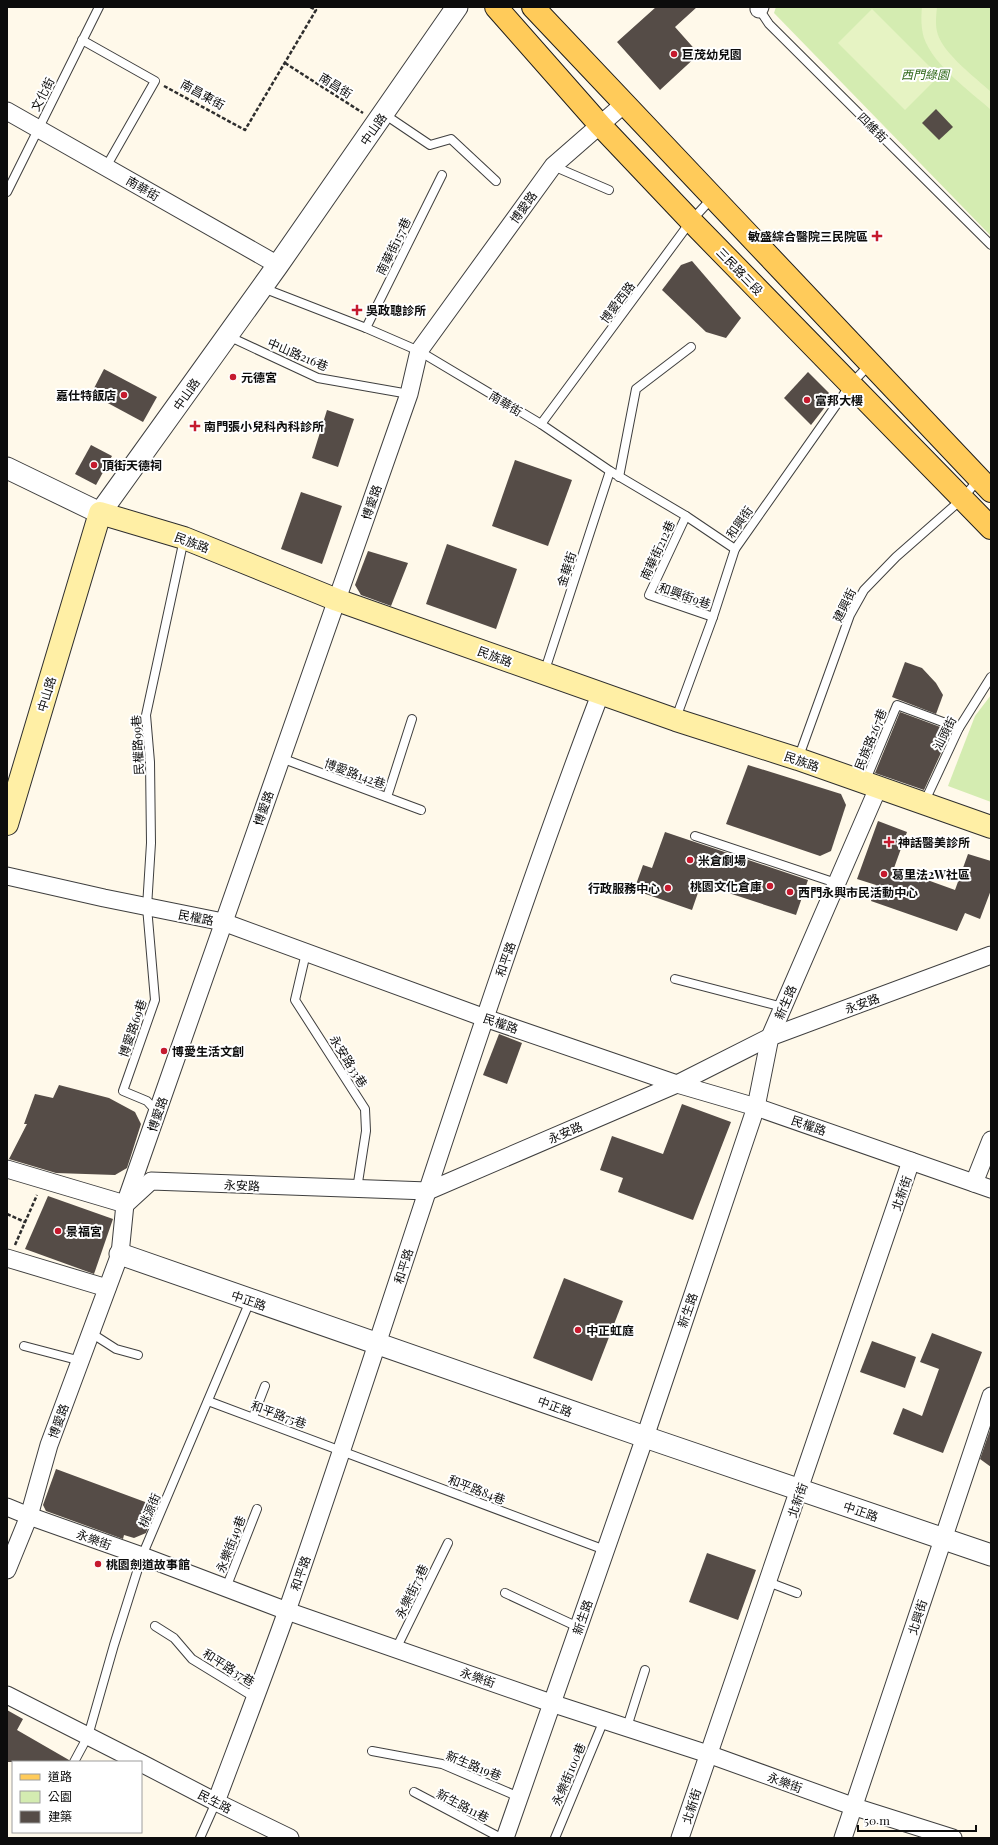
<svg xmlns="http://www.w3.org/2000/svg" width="998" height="1845" font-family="'Playfair Display','Noto Sans TC',serif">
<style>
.green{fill:#d4ecb1}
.pitch{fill:#e6f3c3}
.building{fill:#554c47}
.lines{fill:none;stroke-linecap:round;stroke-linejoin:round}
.service-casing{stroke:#3f3f3f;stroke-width:10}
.minor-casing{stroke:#3f3f3f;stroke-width:19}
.tertiary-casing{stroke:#3f3f3f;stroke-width:23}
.secondary-casing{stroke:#2e2e2e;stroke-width:24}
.primary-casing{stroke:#1d1d1d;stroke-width:24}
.path{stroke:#2e2e2e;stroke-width:2.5;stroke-dasharray:4 2;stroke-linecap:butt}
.service{stroke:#fff;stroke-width:8}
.minor{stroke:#fff;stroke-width:17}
.tertiary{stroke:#fff;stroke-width:21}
.secondary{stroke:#ffefa5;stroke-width:22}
.primary{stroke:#ffcb5a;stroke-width:22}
.poi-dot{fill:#c51a2e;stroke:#fff;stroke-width:1.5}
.labels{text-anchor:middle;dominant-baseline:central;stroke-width:4;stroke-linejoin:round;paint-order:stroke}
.poi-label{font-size:12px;font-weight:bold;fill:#0c0c0c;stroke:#fff;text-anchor:start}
.park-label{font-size:12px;font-style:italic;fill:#2e6718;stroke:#fff}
.street-label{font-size:12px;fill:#0c0c0c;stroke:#fff}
</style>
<rect width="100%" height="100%" fill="#fff9ea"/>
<g class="green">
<polygon points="776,7 991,7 991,236 774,13"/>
<polygon points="991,695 991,802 948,786 975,716"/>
</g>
<g class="pitch">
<path d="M 922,7 L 937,7 C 936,17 935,26 938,35 C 945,55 975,77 991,92 L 991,110 C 970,91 934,66 924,38 C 921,28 921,17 922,7 Z"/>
<polygon points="872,9 939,76 905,110 838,43"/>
</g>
<g class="building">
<polygon points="656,7 697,7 675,27 699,54 660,90 617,42"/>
<polygon points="936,109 953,127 939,140 922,123"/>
<polygon points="692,261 741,318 726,338 706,332 662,290 681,265"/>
<polygon points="104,369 157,397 143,422 91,394"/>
<polygon points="808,372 829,393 829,402 811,425 784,398"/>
<polygon points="327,410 354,419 338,467 312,458"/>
<polygon points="91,445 112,456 96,485 75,474"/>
<polygon points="515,460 572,480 548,546 492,526"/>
<polygon points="301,492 342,506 322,564 281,549"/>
<polygon points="447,544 517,569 496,629 426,604"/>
<polygon points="368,551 408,563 391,606 361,595 355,585"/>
<polygon points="905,662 922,668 936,683 943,695 936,714 892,697"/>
<polygon points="900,712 951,731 924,790 875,773"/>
<polygon points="748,765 841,794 846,805 831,851 820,856 726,824"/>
<polygon points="878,821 907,832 894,868 955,890 968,854 991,861 991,890 980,919 965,913 957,931 871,901 876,885 857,879"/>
<polygon points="665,832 808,880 796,915 701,884 692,910 634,890 643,865 652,868"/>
<polygon points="499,1034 522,1043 507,1084 483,1075"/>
<polygon points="59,1085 109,1098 135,1112 141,1124 127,1168 115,1175 56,1173 9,1159 27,1124 24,1124 35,1094 53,1098"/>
<polygon points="682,1104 731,1122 693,1220 618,1192 623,1178 600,1170 612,1136 663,1154"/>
<polygon points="48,1196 113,1219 94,1274 25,1249"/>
<polygon points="564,1278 623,1301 592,1381 533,1358"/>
<polygon points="932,1333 982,1352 943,1453 893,1434 903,1408 922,1416 939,1369 920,1362"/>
<polygon points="872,1341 916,1357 905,1388 860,1372"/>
<polygon points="991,1427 991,1467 980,1459"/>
<polygon points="56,1469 156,1506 146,1533 134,1538 124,1535 123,1539 46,1511 43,1505"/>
<polygon points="707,1553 756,1570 738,1620 689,1602"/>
<polygon points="7,1710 23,1719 17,1730 69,1760 69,1762 7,1762"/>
</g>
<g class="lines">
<g class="service-casing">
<g id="service">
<polyline points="759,9 769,24 991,245"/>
<polyline points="82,40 155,81 106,167"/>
<polyline points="384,114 430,145 451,139 496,181"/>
<polyline points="553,166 609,190"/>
<polyline points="7,192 99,7"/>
<polyline points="263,288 366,328 419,351 541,424 610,471 686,516 735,549"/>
<polyline points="366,328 442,175"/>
<polyline points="228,336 318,378 409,394"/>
<polyline points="541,424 691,221 713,197"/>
<polyline points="619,477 636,389 691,347"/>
<polyline points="686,516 649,595 713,617"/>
<polyline points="544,673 610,471"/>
<polyline points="676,718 713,617 735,549 851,384 870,364"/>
<polyline points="281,758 421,810"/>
<polyline points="798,759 850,615 864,590 896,557 962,499 978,480"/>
<polyline points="865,782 897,705 959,728"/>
<polyline points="387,797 412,719"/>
<polyline points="924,803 959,728 991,677"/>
<polyline points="695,836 836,883"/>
<polyline points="306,953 295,1000 365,1109 366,1131 357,1189"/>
<polyline points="675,979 783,1007"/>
<polyline points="157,1112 147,1101 123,1091 155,1000 147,907 151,843 150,762 146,715 184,539"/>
<polyline points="91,1333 116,1349 138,1355"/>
<polyline points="24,1346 81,1361"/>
<polyline points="208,1401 605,1550"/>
<polyline points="253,1417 265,1386"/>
<polyline points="768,1582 797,1593"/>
<polyline points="226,1588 257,1509"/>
<polyline points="505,1593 578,1627"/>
<polyline points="155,1626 174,1638 192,1659 254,1697"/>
<polyline points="396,1649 448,1543"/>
<polyline points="627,1727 645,1670"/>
<polyline points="372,1751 442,1764 519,1797"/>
<polyline points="74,1762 88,1736 114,1645 142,1556 250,1301"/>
<polyline points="414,1792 501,1838"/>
<polyline points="200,1838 216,1802"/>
<polyline points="555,1838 604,1720"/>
</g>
</g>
<g class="minor-casing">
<g id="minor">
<polyline points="759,9 760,7"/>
<polyline points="7,111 278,265"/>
<polyline points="7,876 104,898 223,922 485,1018 677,1084 756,1107 991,1189"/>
<polyline points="7,1169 125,1204"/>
<polyline points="974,1183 991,1140"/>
<polyline points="127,1203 151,1181 428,1191 677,1084 770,1037 991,955"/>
<polyline points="7,1258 107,1288"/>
<polyline points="7,1507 29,1516 142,1556 287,1611 551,1703 708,1754 855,1807 953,1838"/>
<polyline points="7,1570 29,1516 49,1445 120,1254 125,1204 409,394 419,351 553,166 624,104"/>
<polyline points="7,1695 139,1762"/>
<polyline points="141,1763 216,1802 290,1838"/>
<path d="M 216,1802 C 240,1738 265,1673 288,1608 C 394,1304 486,994 601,692"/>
<polyline points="505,1838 645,1437 756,1107 770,1037 878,788"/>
<polyline points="680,1838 911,1161"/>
<polyline points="843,1838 991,1396"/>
</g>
</g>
<g class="tertiary-casing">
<g id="tertiary">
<polyline points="7,468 100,513 278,265 457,7"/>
<polyline points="120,1254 645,1437 991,1555"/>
</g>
</g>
<g class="secondary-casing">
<polyline id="secondary" points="7,824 100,513 184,538 337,600 676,720 798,759 991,827"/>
</g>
<g class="primary-casing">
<g id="primary">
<polyline points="496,7 600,125 691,221 991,528"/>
<polyline points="533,7 991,491"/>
</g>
</g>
<g class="path">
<polyline points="285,63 363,113"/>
<polyline points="164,86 245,130 316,10 310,7"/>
<polyline points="7,1214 25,1222"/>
<polyline points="15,1245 37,1195"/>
</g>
<use href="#service" class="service"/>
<use href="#minor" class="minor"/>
<use href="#tertiary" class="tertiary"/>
<use href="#secondary" class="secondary"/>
<use href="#primary" class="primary"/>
</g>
<g class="poi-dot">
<circle cx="674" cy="54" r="4"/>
<path d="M875 230h4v4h4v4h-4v4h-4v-4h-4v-4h4z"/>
<path d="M355 304h4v4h4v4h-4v4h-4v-4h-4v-4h4z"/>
<circle cx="233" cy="377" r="4"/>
<circle cx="124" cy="395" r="4"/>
<circle cx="807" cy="400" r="4"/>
<path d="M193 420h4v4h4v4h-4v4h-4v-4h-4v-4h4z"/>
<circle cx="94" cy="465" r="4"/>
<path d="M887 836h4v4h4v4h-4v4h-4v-4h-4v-4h4z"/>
<circle cx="690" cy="860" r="4"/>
<circle cx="884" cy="874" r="4"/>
<circle cx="770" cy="886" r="4"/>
<circle cx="668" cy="888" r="4"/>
<circle cx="790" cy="892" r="4"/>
<circle cx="164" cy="1051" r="4"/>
<circle cx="58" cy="1231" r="4"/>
<circle cx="578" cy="1330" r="4"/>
<circle cx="98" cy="1564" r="4"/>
</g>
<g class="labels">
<g class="poi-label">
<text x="682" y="54">巨茂幼兒園</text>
<text x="868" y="236" text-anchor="end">敏盛綜合醫院三民院區</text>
<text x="366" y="310">吳政聰診所</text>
<text x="241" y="377">元德宮</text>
<text x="116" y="395" text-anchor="end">嘉仕特飯店</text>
<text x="815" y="400">富邦大樓</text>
<text x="204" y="426">南門張小兒科內科診所</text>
<text x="102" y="465">頂街天德祠</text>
<text x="898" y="842">神話醫美診所</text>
<text x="698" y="860">米倉劇場</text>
<text x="892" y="874">葛里法2W社區</text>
<text x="762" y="886" text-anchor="end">桃園文化倉庫</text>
<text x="660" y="888" text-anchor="end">行政服務中心</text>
<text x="798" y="892">西門永興市民活動中心</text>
<text x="172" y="1051">博愛生活文創</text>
<text x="66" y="1231">景福宮</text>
<text x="586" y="1330">中正虹庭</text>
<text x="106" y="1564">桃園劍道故事館</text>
</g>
<g class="park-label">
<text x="925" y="74">西門綠園</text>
</g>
<g class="street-label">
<text transform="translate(336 85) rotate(32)">南昌街</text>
<text transform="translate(42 94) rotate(-63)">文化街</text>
<text transform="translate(203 94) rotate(29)">南昌東街</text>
<text transform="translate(873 127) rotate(45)">四維街</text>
<text transform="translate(373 129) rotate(-55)">中山路</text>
<text transform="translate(143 188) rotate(30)">南華街</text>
<text transform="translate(523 207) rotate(-54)">博愛路</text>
<text transform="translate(393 246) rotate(-64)">南華街157巷</text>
<text transform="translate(740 271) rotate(46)">三民路三段</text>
<text transform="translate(617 302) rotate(-53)">博愛西路</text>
<text transform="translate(298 354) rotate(23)">中山路216巷</text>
<text transform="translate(186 394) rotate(-55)">中山路</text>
<text transform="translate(506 403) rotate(31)">南華街</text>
<text transform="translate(371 502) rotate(-71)">博愛路</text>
<text transform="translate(739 522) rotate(-55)">和興街</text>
<text transform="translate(192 542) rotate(20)">民族路</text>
<text transform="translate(657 550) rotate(-65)">南華街212巷</text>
<text transform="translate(566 569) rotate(-72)">金華街</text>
<text transform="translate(685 595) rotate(19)">和興街9巷</text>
<text transform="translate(844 605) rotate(-64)">建興街</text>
<text transform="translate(495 656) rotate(20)">民族路</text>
<text transform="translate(46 694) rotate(-73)">中山路</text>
<text transform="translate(944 733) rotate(-63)">汕頭街</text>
<text transform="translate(870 739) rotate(-68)">民族路267巷</text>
<text transform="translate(137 745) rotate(-93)">民權路99巷</text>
<text transform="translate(802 761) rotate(19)">民族路</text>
<text transform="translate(355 773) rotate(20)">博愛路142巷</text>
<text transform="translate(263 808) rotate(-71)">博愛路</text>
<text transform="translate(196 917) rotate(11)">民權路</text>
<text transform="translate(505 959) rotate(-71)">和平路</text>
<text transform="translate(785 1002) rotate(-67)">新生路</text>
<text transform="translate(862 1003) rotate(-20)">永安路</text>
<text transform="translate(501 1023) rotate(19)">民權路</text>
<text transform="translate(132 1028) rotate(-71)">博愛路69巷</text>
<text transform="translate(349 1061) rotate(58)">永安路33巷</text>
<text transform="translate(157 1114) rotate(-71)">博愛路</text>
<text transform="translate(809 1125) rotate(19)">民權路</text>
<text transform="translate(565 1132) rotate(-23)">永安路</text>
<text transform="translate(242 1185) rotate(2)">永安路</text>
<text transform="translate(901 1193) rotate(-71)">北新街</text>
<text transform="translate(403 1266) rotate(-72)">和平路</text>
<text transform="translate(249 1300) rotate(19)">中正路</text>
<text transform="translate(687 1310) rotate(-71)">新生路</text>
<text transform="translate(555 1406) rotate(20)">中正路</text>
<text transform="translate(279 1414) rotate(20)">和平路75巷</text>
<text transform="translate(58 1421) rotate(-70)">博愛路</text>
<text transform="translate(477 1489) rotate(21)">和平路84巷</text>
<text transform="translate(797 1500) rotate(-71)">北新街</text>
<text transform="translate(149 1510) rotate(-67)">桃源街</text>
<text transform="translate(861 1511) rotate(19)">中正路</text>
<text transform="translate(94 1539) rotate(20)">永樂街</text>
<text transform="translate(230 1544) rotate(-69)">永樂街49巷</text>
<text transform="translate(300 1573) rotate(-71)">和平路</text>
<text transform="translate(411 1591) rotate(-64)">永樂街73巷</text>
<text transform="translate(582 1617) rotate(-71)">新生路</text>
<text transform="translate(917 1617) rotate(-72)">北興街</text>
<text transform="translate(229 1667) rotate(32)">和平路37巷</text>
<text transform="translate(478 1677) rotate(19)">永樂街</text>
<text transform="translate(474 1765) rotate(22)">新生路19巷</text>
<text transform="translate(568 1774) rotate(-67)">永樂街100巷</text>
<text transform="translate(785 1782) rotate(20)">永樂街</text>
<text transform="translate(215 1801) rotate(27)">民生路</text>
<text transform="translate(463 1805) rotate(27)">新生路11巷</text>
<text transform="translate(691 1806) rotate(-72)">北新街</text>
</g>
</g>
<rect width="998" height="1845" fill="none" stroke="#0c0c0c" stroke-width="16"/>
<rect x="12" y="1761" width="130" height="72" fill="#ffffff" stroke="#9e9e9e"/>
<rect x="20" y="1774" width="20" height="6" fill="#ffcb5a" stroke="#9e9e9e"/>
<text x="48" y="1781" font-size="12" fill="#0c0c0c">道路</text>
<rect x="20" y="1791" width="20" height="12" fill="#d4ecb1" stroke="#9e9e9e"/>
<text x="48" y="1801" font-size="12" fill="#0c0c0c">公園</text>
<rect x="20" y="1811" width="20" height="12" fill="#554c47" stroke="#9e9e9e"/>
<text x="48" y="1821" font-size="12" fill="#0c0c0c">建築</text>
<path d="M858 1825v6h118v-6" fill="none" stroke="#0c0c0c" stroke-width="2"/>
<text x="864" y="1825" font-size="12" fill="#0c0c0c" stroke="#ffffff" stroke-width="3" paint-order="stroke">50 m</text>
</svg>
